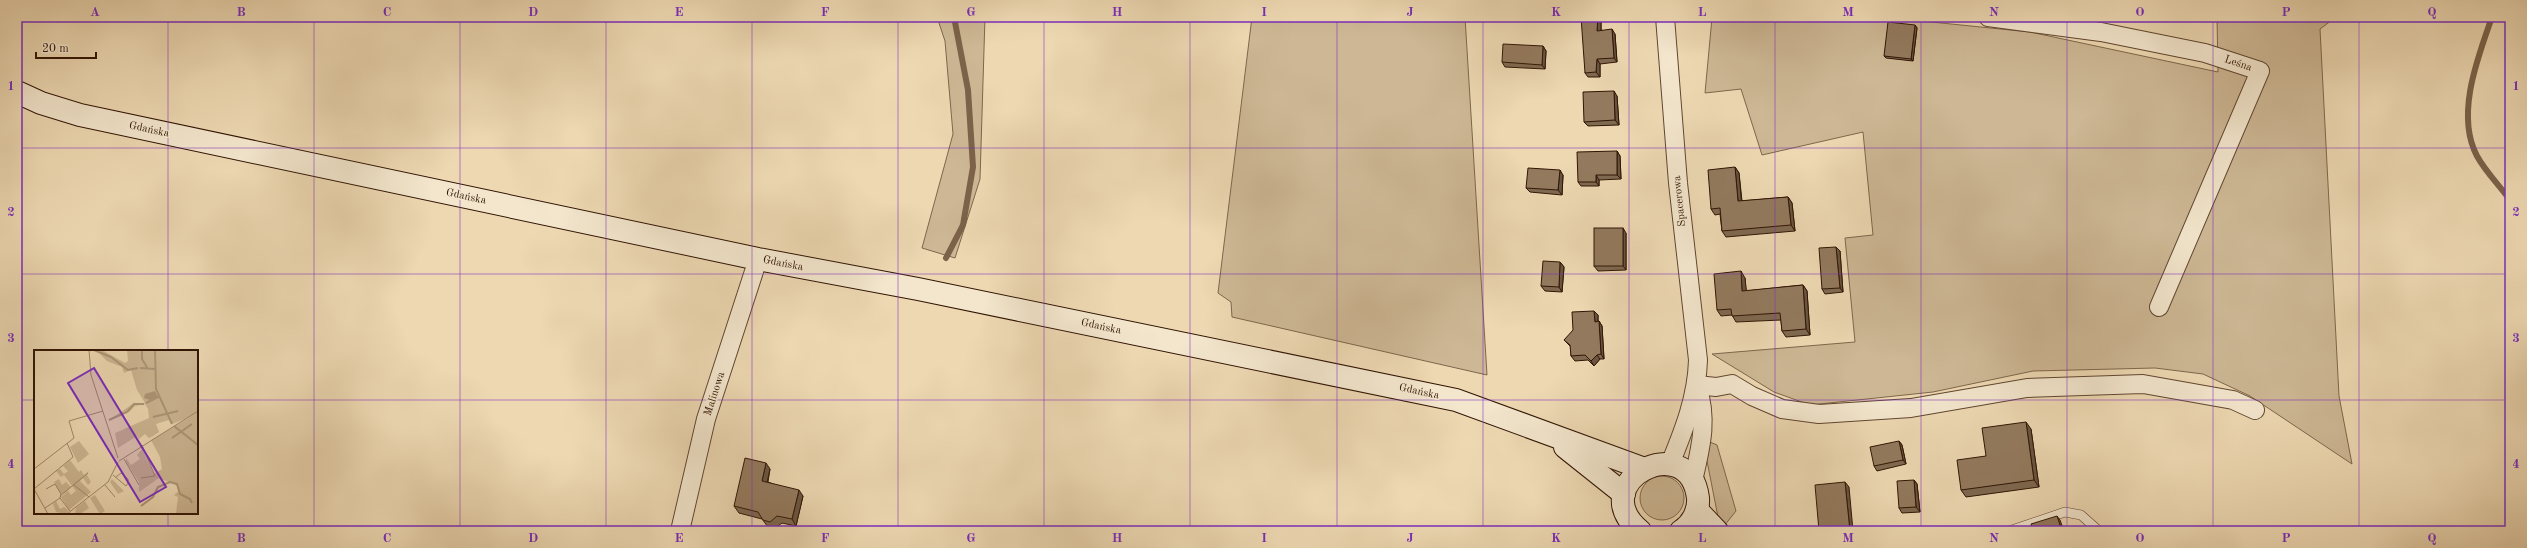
<svg xmlns="http://www.w3.org/2000/svg" width="2527" height="548" font-family="'Old Standard TT',serif">
<style>
.green{fill:#cdb794;stroke:#7f664c}
.lines{fill:none;stroke-linecap:round;stroke-linejoin:round}
.stream{stroke:#7b6249;stroke-width:6}
.lane-casing{stroke:#604630;stroke-width:10}
.street-casing{stroke:#604630;stroke-width:20}
.secondary-casing{stroke:#311504;stroke-width:24}
.lane{stroke:#f3e6cd;stroke-width:9}
.street{stroke:#f3e6cd;stroke-width:18}
.secondary{stroke:#f3e6cd;stroke-width:22}
.wall{fill:#7e6951;stroke:#311504}
.shaded-wall{fill:#675542;stroke:#311504}
.building{fill:#937a5e;stroke:#311504}
.grid{fill:none;stroke:#7b2cbf;stroke-width:1;stroke-opacity:0.55}
.labels{text-anchor:middle;dominant-baseline:central;stroke-width:3;stroke-linejoin:round;paint-order:stroke}
.street-label{font-size:11px;fill:#311504;stroke:#f3e6cd}
.inset-river{fill:none;stroke:#ad9677;stroke-width:2}
.inset-road{fill:none;stroke:#a28a6c;stroke-width:1}
.view{fill:#7b2cbf;fill-opacity:0.15;stroke:#7b2cbf;stroke-width:2}
.inset-edge{fill:none;stroke:#311504;stroke-width:2}
.neatline{fill:none;stroke:#7b2cbf;stroke-width:1.5}
.grid-label{font-size:13px;text-anchor:middle;font-weight:bold;fill:#7b2cbf}
</style>
<rect width="100%" height="100%" fill="#edd8b2"/>
<filter id="stains"><feTurbulence type="fractalNoise" baseFrequency=".005" numOctaves="4"/><feColorMatrix values="0 0 0 0 .2 0 0 0 0 .09 0 0 0 0 .02 0 0 0 .5 -.17"/></filter>
<radialGradient id="worn" r=".72"><stop offset=".6" stop-color="#630" stop-opacity="0"/><stop offset="1" stop-color="#630" stop-opacity=".3"/></radialGradient>
<g class="green">
<polygon points="937,17 985,17 980,179 955,258 922,248 953,134 945,41"/>
<polygon points="1252,17 1465,17 1487,375 1232,317 1231,302 1218,293"/>
<polygon points="1715,17 1882,17 2030,32 2218,72 2217,17 2336,17 2320,29 2339,396 2352,464 2250,396 2203,374 2155,368 2033,371 1933,392 1810,405 1774,392 1712,354 1855,342 1845,238 1873,235 1863,132 1762,155 1741,89 1705,93 1712,18"/>
<polygon points="1710,442 1717,445 1736,511 1724,526 1718,517 1707,461"/>
<circle cx="1662" cy="498" r="22"/>
</g>
<g class="lines">
<g class="stream">
<path d="M 2492,17 C 2478,57 2455,115 2477,156 C 2485,171 2499,185 2510,200"/>
<polyline points="946,258 963,225 973,167 968,90 954,17"/>
</g>
<g class="lane-casing">
<polyline id="lane" points="2009,531 2065,512 2081,515 2099,531"/>
</g>
<g class="street-casing">
<g id="street">
<path d="M 1665,17 L 1678,183 L 1698,360 C 1697,397 1684,430 1670,464"/>
<polyline points="1988,17 2101,32 2205,53 2260,71 2159,307"/>
<polyline points="1697,385 1716,387 1732,384 1752,396 1782,409 1819,414 1911,408 2027,388 2143,384 2233,400 2255,410"/>
<path d="M 1693,481 C 1701,446 1708,421 1697,385"/>
<polyline points="680,531 706,419 758,259"/>
</g>
</g>
<g class="secondary-casing">
<g id="secondary">
<polyline points="17,92 41,103 80,115 758,259 918,289 1456,400 1642,468"/>
<polyline points="1565,447 1624,494"/>
<polyline points="1697,510 1717,531"/>
<path d="M 1640,531 C 1582,482 1689,427 1698,498 C 1699,511 1692,524 1681,531"/>
</g>
</g>
<use href="#lane" class="lane"/>
<use href="#street" class="street"/>
<use href="#secondary" class="secondary"/>
</g>
<g class="wall">
<polygon points="1601,17 1601,30 1615,34 1617,62 1600,64 1600,77 1588,77 1585,73"/>
<polygon points="1915,25 1917,28 1913,61 1886,58 1884,56"/>
<polygon points="1543,46 1546,51 1545,69 1505,67 1502,62"/>
<polygon points="1617,96 1619,125 1588,126 1584,122"/>
<polygon points="1617,151 1620,156 1621,179 1599,180 1599,186 1581,186 1578,182"/>
<polygon points="1735,167 1739,173 1742,201 1788,197 1792,203 1795,231 1726,237 1722,231 1720,214 1715,215 1711,209"/>
<polygon points="1563,175 1562,195 1530,192 1526,188"/>
<polygon points="1626,233 1626,270 1598,271 1594,266"/>
<polygon points="1840,251 1843,292 1825,294 1822,289"/>
<polygon points="1560,262 1564,267 1562,292 1545,291 1541,286"/>
<polygon points="1745,278 1746,291 1803,285 1807,291 1810,335 1786,337 1782,331 1781,320 1736,322 1732,315 1721,316 1717,310"/>
<polygon points="1598,315 1598,321 1599,321 1602,326 1604,359 1600,359 1594,366 1588,360 1575,361 1571,356 1571,347 1564,340"/>
<polygon points="2031,429 2039,487 1966,497 1961,490 1986,456"/>
<polygon points="1899,441 1902,445 1906,464 1877,471 1874,466"/>
<polygon points="770,469 768,482 803,496 796,526 782,523 774,529 768,527 762,519 739,513 734,506"/>
<polygon points="1914,480 1917,484 1920,512 1902,513 1899,508"/>
</g>
<g class="shaded-wall">
<polygon points="1598,17 1601,17 1601,35 1597,31"/>
<polygon points="1915,25 1917,28 1913,61 1911,59"/>
<polygon points="1612,29 1615,34 1617,62 1614,58"/>
<polygon points="1543,46 1546,51 1545,69 1542,65"/>
<polygon points="1597,59 1600,64 1600,77 1596,72"/>
<polygon points="1614,91 1617,96 1619,125 1615,120"/>
<polygon points="1617,151 1620,156 1621,179 1617,175"/>
<polygon points="1735,167 1739,173 1742,207 1738,201"/>
<polygon points="1560,170 1563,175 1562,195 1558,190"/>
<polygon points="1596,175 1599,180 1599,186 1596,182"/>
<polygon points="1788,197 1792,203 1795,231 1791,225"/>
<polygon points="1623,228 1626,233 1626,270 1623,266"/>
<polygon points="1836,247 1840,251 1843,292 1840,288"/>
<polygon points="1560,262 1564,267 1562,292 1559,287"/>
<polygon points="1741,271 1745,278 1747,297 1742,291"/>
<polygon points="1803,285 1807,291 1810,335 1806,329"/>
<polygon points="1594,311 1598,315 1598,326 1595,322"/>
<polygon points="1599,321 1602,326 1604,359 1601,354"/>
<polygon points="1597,355 1600,359 1594,366 1591,361"/>
<polygon points="2026,422 2031,429 2039,487 2034,480"/>
<polygon points="1899,441 1902,445 1906,464 1903,460"/>
<polygon points="766,463 770,469 766,487 762,481"/>
<polygon points="1914,480 1917,484 1920,512 1916,507"/>
<polygon points="1845,482 1849,487 1853,531 1850,531"/>
<polygon points="799,490 803,496 796,526 792,519"/>
<polygon points="2057,516 2060,520 2064,531 2062,531"/>
</g>
<g class="building">
<polygon points="1581,17 1598,17 1597,31 1612,29 1614,58 1597,59 1596,72 1585,73"/>
<polygon points="1888,22 1915,25 1911,59 1884,56"/>
<polygon points="1503,44 1543,46 1542,65 1502,62"/>
<polygon points="1614,91 1615,120 1584,122 1583,92"/>
<polygon points="1617,151 1617,175 1596,175 1596,182 1578,182 1577,152"/>
<polygon points="1735,167 1738,201 1788,197 1791,225 1722,231 1720,208 1711,209 1708,170"/>
<polygon points="1528,168 1560,170 1558,190 1526,188"/>
<rect x="1594" y="228" width="29" height="38"/>
<polygon points="1836,247 1840,288 1822,289 1819,248"/>
<polygon points="1543,261 1560,262 1559,287 1541,286"/>
<polygon points="1741,271 1742,291 1803,285 1806,329 1782,331 1780,313 1732,316 1731,309 1717,310 1714,274"/>
<polygon points="1594,311 1595,322 1599,321 1601,354 1597,355 1591,361 1585,355 1571,356 1570,345 1564,340 1573,330 1572,312"/>
<polygon points="2026,422 2034,480 1961,490 1957,460 1986,456 1982,428"/>
<polygon points="1899,441 1903,460 1874,466 1870,447"/>
<polygon points="745,458 766,463 762,481 799,490 792,519 777,516 770,522 763,520 758,512 734,506"/>
<polygon points="1914,480 1916,507 1899,508 1897,481"/>
<polygon points="1845,482 1850,531 1819,531 1815,485"/>
<polygon points="2057,516 2062,531 2033,531 2031,524"/>
</g>
<path class="grid" d="M 168,17 L 168,351M 314,17 L 314,531M 460,17 L 460,531M 606,17 L 606,531M 752,17 L 752,531M 898,17 L 898,531M 1044,17 L 1044,531M 1190,17 L 1190,531M 1337,17 L 1337,531M 1483,17 L 1483,531M 1629,17 L 1629,531M 1775,17 L 1775,531M 1921,17 L 1921,531M 2067,17 L 2067,531M 2213,17 L 2213,531M 2359,17 L 2359,531M 17,148 L 2510,148M 17,274 L 2510,274M 17,400 L 35,400M 197,400 L 2510,400M 168,513 L 168,531"/>
<g class="labels">
<g class="street-label">
<text transform="translate(2238 64) rotate(19)">Leśna</text>
<text transform="translate(149 130) rotate(12)">Gdańska</text>
<text transform="translate(466 197) rotate(12)">Gdańska</text>
<text transform="translate(1680 201) rotate(-96)">Spacerowa</text>
<text transform="translate(783 264) rotate(11)">Gdańska</text>
<text transform="translate(1101 327) rotate(12)">Gdańska</text>
<text transform="translate(1419 392) rotate(12)">Gdańska</text>
<text transform="translate(715 394) rotate(-72)">Malinowa</text>
</g>
</g>
<g transform="translate(34 350)">
<rect width="164" height="164" fill="#edd8b2"/>
<path d="M 57,0 L 68,0 L 91,13 L 94,11 L 93,0 L 164,0 L 164,164 L 142,164 L 144,147 L 140,145 L 145,141 L 144,136 L 125,128 L 105,142 L 105,132 L 92,112 L 92,108 L 97,115 L 106,109 L 103,105 L 108,99 L 120,124 L 128,119 L 126,107 L 117,90 L 156,67 L 138,74 L 135,70 L 122,74 L 125,82 L 119,86 L 115,88 L 111,84 L 105,89 L 103,86 L 84,98 L 81,83 L 115,68 L 114,59 L 111,54 L 101,56 L 95,62 L 75,70 L 100,53 L 111,53 L 103,40 L 97,20 L 90,23 L 88,17 L 73,11 L 63,1 ZM 45,91 L 55,104 L 44,113 L 36,97 ZM 36,110 L 45,122 L 47,120 L 50,125 L 55,121 L 53,125 L 57,132 L 54,135 L 49,128 L 46,131 L 57,142 L 35,160 L 27,147 L 34,141 L 37,145 L 42,141 L 30,125 L 27,127 L 22,121 L 26,119 L 30,124 L 34,121 L 29,116 ZM 25,129 L 28,135 L 32,132 L 37,137 L 31,143 L 27,144 L 20,132 ZM 78,129 L 90,141 L 84,144 L 76,132 ZM 61,145 L 71,161 L 66,164 L 56,148 ZM 22,151 L 26,159 L 30,157 L 35,161 L 32,164 L 22,162 L 19,154 ZM 51,151 L 55,158 L 46,164 L 41,164 L 42,158 Z" fill="#cdb794"/>
<path d="M 121,41 L 124,47 L 116,50 L 110,48 L 111,44 Z" fill="#ad9677"/>
<path class="inset-river" d="M 60,0 L 77,7 L 94,20 L 104,18M 108,0 L 108,9 L 114,19M 121,0 L 122,39 L 138,74M 106,18 L 122,19M 112,53 L 126,46M 119,67 L 144,61M 75,70 L 93,62 L 100,54 L 110,54M 140,76 L 164,95M 138,88 L 158,74M 107,156 L 119,147 L 124,137 L 136,132 L 143,134 L 146,144 L 156,149 L 158,153"/>
<path class="inset-road" d="M 55,0 L 57,25 L 84,108M 90,109 L 105,135M 85,111 L 164,61M 0,119 L 40,88 L 35,71 L 69,61M 79,125 L 92,136 L 94,133 L 94,129 L 87,123 L 82,127M 107,128 L 121,126 L 108,95M 40,135 L 55,147M 71,135 L 81,147M 0,139 L 39,107 L 33,93M 0,139 L 14,164M 12,139 L 21,134 L 27,144 L 26,148 L 36,161M 26,146 L 54,123M 11,158 L 26,148M 33,164 L 74,132 L 84,112"/>
<path class="view" d="M 60,18 L 132,137 L 106,152 L 34,33 Z"/>
<rect width="164" height="164" class="inset-edge"/>
</g>
<rect width="2527" height="548" fill="none" stroke="#edd8b2" stroke-width="44"/>
<path d="M36 52v6h60v-6" fill="none" stroke="#311504" stroke-width="2"/>
<text x="42" y="52" font-size="12" fill="#311504" stroke="#f3e6cd" stroke-width="3" paint-order="stroke">20 m</text>
<rect x="22" y="22" width="2483" height="504" class="neatline"/>
<g class="grid-label">
<text x="95" y="16">A</text>
<text x="241" y="16">B</text>
<text x="387" y="16">C</text>
<text x="533" y="16">D</text>
<text x="679" y="16">E</text>
<text x="825" y="16">F</text>
<text x="971" y="16">G</text>
<text x="1117" y="16">H</text>
<text x="1264" y="16">I</text>
<text x="1410" y="16">J</text>
<text x="1556" y="16">K</text>
<text x="1702" y="16">L</text>
<text x="1848" y="16">M</text>
<text x="1994" y="16">N</text>
<text x="2140" y="16">O</text>
<text x="2286" y="16">P</text>
<text x="2432" y="16">Q</text>
<text x="11" y="90">1</text>
<text x="2516" y="90">1</text>
<text x="11" y="216">2</text>
<text x="2516" y="216">2</text>
<text x="11" y="342">3</text>
<text x="2516" y="342">3</text>
<text x="11" y="468">4</text>
<text x="2516" y="468">4</text>
<text x="95" y="542">A</text>
<text x="241" y="542">B</text>
<text x="387" y="542">C</text>
<text x="533" y="542">D</text>
<text x="679" y="542">E</text>
<text x="825" y="542">F</text>
<text x="971" y="542">G</text>
<text x="1117" y="542">H</text>
<text x="1264" y="542">I</text>
<text x="1410" y="542">J</text>
<text x="1556" y="542">K</text>
<text x="1702" y="542">L</text>
<text x="1848" y="542">M</text>
<text x="1994" y="542">N</text>
<text x="2140" y="542">O</text>
<text x="2286" y="542">P</text>
<text x="2432" y="542">Q</text>
</g>
<rect width="100%" height="100%" filter="url(#stains)"/>
<rect width="100%" height="100%" fill="url(#worn)"/>
</svg>
